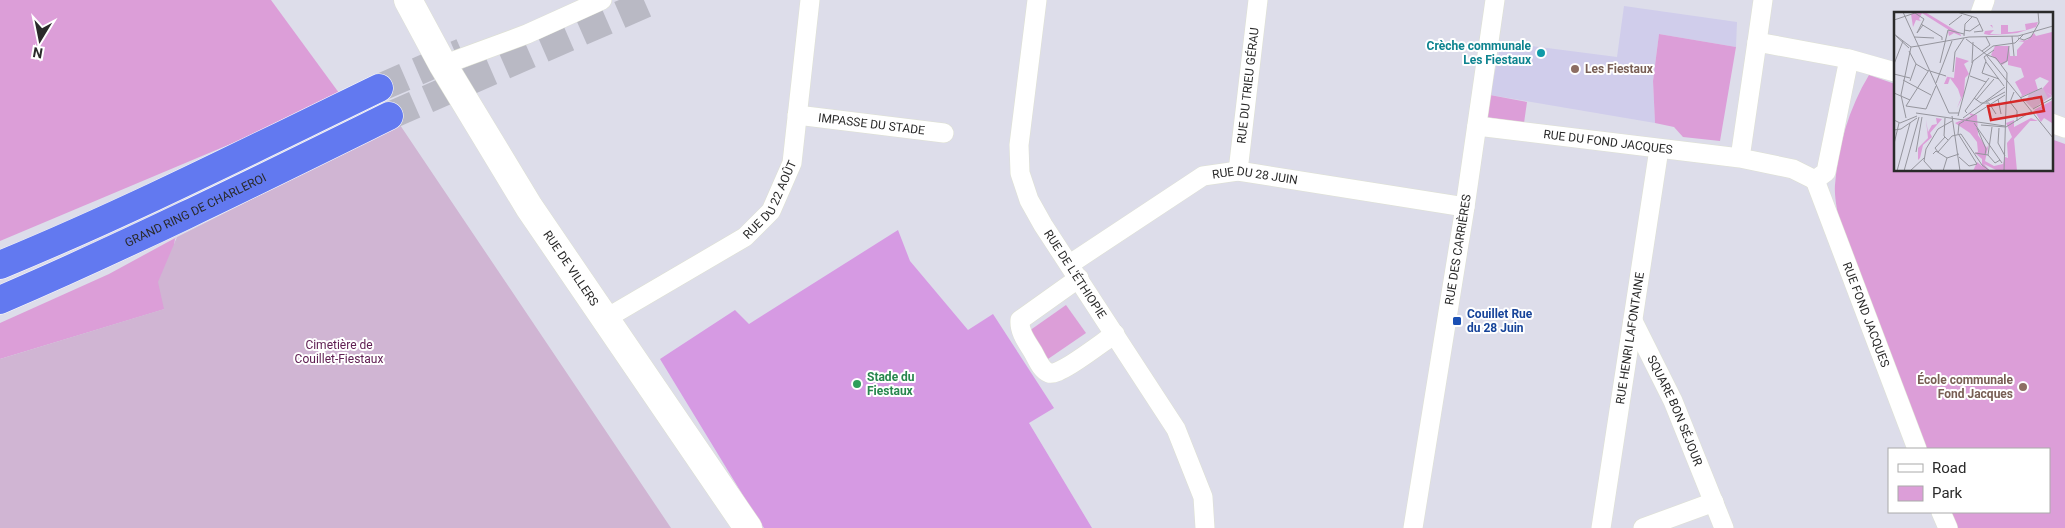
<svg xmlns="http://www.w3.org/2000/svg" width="2065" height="528" font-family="Roboto,sans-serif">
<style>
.education{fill:#d0cdeb}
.green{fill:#dc9ed8}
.cemetery{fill:#d0b5d3}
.pitch{fill:#d69ae3}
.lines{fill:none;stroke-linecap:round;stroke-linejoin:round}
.highway-tunnel{stroke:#b9b9c4;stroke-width:28;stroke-dasharray:28 14;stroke-linecap:butt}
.street-casing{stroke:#dee1d2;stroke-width:20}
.secondary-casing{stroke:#dee1d2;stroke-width:29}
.highway-casing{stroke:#fff;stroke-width:29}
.street{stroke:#fff;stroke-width:19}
.secondary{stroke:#fff;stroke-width:28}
.highway{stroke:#6279f0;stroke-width:28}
.culture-dot{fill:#0f9aa8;stroke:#fff;stroke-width:2}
.education-dot{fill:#8d6e63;stroke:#fff;stroke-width:2}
.transit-dot{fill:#1a4fb4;stroke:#fff;stroke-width:2}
.leisure-dot{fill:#2e9e5b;stroke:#fff;stroke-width:2}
.labels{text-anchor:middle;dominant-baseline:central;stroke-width:4;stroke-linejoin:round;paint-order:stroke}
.culture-label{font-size:12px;font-weight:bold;fill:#0d838f;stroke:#fff;text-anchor:end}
.education-label{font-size:12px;font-weight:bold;fill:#785e54;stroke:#fff;text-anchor:start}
.street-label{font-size:12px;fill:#2a2a2a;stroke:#fff}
.transit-label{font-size:12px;font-weight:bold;fill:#164399;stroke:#fff;text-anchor:start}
.park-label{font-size:12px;fill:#602053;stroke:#fff}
.leisure-label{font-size:12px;font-weight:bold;fill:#27864d;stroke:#fff;text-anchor:start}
.inset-road{fill:none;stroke:#95959d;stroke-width:1}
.view{fill:#d62828;fill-opacity:0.15;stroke:#d62828;stroke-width:2.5}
.inset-edge{fill:none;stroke:#2a2a2a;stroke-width:2.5}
</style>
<rect width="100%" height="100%" fill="#ddddea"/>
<polygon class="education" points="1624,6 1737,22 1736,47 1659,34 1653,81 1655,123 1490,95 1501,42 1617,57"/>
<g class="green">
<polygon points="0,0 271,0 342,97 0,241"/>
<polygon points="1659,34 1736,47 1720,141 1683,137 1674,127 1655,123 1653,81"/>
<path d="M 1869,75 L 1895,84 L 1895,170 L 2051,170 L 2051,139 L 2065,144 L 2065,528 L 1956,528 L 1950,512 L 2049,512 L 2049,449 L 1925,449 L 1839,224 C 1838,212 1834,198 1835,185 C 1838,146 1849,108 1869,75 Z"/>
<polygon points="1490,95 1527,102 1524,123 1486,117"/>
<polygon points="177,237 175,239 165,309 0,359 0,323 109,274"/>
<polygon points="1066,305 1086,333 1048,359 1029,331"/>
</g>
<polygon class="cemetery" points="400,125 671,528 0,528 0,359 164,309 158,282 177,237"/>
<polygon class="pitch" points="898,230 910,261 968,330 993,314 1054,408 1029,423 1092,528 764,528 755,515 660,359 735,310 749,324"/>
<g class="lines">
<g class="highway-tunnel">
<polyline points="379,88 462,52"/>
<polyline points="389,116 654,0"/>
</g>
<g class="street-casing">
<g id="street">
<path id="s1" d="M 1037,0 L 1019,145 L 1020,173 L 1029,200 L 1043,225 L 1176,429 L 1203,497 L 1205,528"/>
<polyline points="1980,14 1985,0"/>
<polyline points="1757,42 1763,0"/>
<polyline points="1849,59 1895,72"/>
<polyline points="443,65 527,34 602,0"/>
<path id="s2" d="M 797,115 L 944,133"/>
<polyline points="2051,123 2065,128"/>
<path id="s3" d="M 1477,126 L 1740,158 L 1793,169 L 1815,180 L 1826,172 L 1849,59 L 1757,42 L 1740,158"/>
<path id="s4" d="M 1238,171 L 1258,0"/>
<path id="s5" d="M 1815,180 L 1917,449"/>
<path id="s6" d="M 1070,264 L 1203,176 L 1238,171 L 1465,207"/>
<path d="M 1079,278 L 1020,320 C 1019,332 1027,342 1033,352 C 1037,359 1041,370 1049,373 C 1059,377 1105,340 1115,334"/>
<path id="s7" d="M 605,319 L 745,237 L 771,211 L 792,163 L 810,0"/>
<path id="s8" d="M 1633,321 L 1673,401 L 1724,528"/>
<polyline points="1941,512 1948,528"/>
<path id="s9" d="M 1413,528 L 1465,207 L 1495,0"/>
<path id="s10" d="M 1601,528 L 1659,149"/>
<polyline points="1643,528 1714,502"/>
</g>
</g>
<g class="secondary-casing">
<g id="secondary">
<path id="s11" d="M 408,0 L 443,65 L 529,207 L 748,528"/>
</g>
</g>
<g class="highway-casing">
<g id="highway">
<path d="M 0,265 C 129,212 253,149 379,88"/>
<path id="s12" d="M 0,300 C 132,243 261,179 389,116"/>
</g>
</g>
<use href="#street" class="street"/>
<use href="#secondary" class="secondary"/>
<use href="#highway" class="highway"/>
</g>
<circle class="culture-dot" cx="1541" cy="53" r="5"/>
<g class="education-dot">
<circle cx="1575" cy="69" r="5"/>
<circle cx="2023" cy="387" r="5"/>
</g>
<rect class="transit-dot" x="1452" y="316" width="10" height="10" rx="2.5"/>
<circle class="leisure-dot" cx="857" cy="384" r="5"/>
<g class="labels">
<g class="culture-label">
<text x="1531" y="46">Crèche communale<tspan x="1531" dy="14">Les Fiestaux</tspan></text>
</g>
<g class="education-label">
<text x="1585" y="69">Les Fiestaux</text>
<text x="2013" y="380" text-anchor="end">École communale<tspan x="2013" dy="14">Fond Jacques</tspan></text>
</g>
<g class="street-label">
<text stroke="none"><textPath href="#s4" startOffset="86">RUE DU TRIEU GÉRAU</textPath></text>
<text stroke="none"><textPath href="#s2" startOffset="75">IMPASSE DU STADE</textPath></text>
<text stroke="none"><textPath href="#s3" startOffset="132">RUE DU FOND JACQUES</textPath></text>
<text stroke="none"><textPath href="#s6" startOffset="212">RUE DU 28 JUIN</textPath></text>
<text stroke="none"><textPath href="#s7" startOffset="208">RUE DU 22 AOÛT</textPath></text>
<text stroke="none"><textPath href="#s12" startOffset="215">GRAND RING DE CHARLEROI</textPath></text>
<text stroke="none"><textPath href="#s9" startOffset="282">RUE DES CARRIÈRES</textPath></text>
<text stroke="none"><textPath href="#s11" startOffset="314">RUE DE VILLERS</textPath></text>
<text stroke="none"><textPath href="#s1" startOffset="290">RUE DE L'ÉTHIOPIE</textPath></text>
<text stroke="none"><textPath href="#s5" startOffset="144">RUE FOND JACQUES</textPath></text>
<text stroke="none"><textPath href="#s10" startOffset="192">RUE HENRI LAFONTAINE</textPath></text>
<text stroke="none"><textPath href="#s8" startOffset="99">SQUARE BON SÉJOUR</textPath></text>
</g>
<g class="transit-label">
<text x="1467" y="314">Couillet Rue<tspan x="1467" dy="14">du 28 Juin</tspan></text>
</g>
<g class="park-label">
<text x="339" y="345">Cimetière de<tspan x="339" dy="14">Couillet-Fiestaux</tspan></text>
</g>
<g class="leisure-label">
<text x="867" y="377">Stade du<tspan x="867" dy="14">Fiestaux</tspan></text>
</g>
</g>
<g transform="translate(1894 12)">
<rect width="159" height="159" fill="#ddddea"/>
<path d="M 22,0 L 31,0 L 64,20 L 67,23 L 67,24 L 60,21 L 55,24 L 54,19 L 58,20 L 28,1 L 25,7 L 27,9 L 22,8 L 19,15 L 17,2 ZM 114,10 L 114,20 L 118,20 L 132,18 L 131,12 L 144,10 L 142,15 L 123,21 L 113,22 L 95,23 L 90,22 L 91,19 L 100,18 L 96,22 L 107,22 L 107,13 L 98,13 L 99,16 L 96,13 L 114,13 ZM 159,14 L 159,84 L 152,80 L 158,84 L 150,89 L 149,76 L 155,69 L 146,65 L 141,68 L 144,78 L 126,85 L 128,83 L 121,70 L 130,65 L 127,56 L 114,53 L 114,49 L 108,53 L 97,43 L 101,34 L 115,34 L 116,44 L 123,44 L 123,38 L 130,30 L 124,29 L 133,28 L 140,21 L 142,24 L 158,20 ZM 62,45 L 75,49 L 70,52 L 75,62 L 71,66 L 70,82 L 63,96 L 67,86 L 64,77 L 56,66 L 54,72 L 50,72 L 53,65 L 49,64 L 60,66 ZM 159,88 L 159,117 L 158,111 L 150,106 L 147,110 L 140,98 ZM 75,101 L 83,103 L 84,123 L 93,136 L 95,131 L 91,149 L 100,154 L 109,152 L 111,145 L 114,146 L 113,131 L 118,125 L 112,111 L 120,108 L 120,115 L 137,106 L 144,109 L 136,109 L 120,127 L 123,159 L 104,159 L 90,152 L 96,159 L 79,159 L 83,150 L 88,154 L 88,147 L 81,141 L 84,140 L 83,130 L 76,121 L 61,111 L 77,104 ZM 42,106 L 48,107 L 36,121 L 38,125 L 29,133 L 26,146 L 24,148 L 24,136 L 34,126 L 32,108 L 34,120 L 38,113 L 43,112 Z" fill="#dc9ed8"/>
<path d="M 149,76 L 154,86 L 139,97 L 128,86 L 133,87 L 135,82 Z" fill="#d0b5d3"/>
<path class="inset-road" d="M 9,0 L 55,101 L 65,101M 63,0 L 83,6 L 89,19 L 80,20M 0,8 L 21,1 L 30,7M 27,12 L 48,25 L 48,28M 29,13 L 23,21 L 30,7M 55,13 L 68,3M 70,18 L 76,19 L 86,12M 0,22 L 17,35 L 24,34M 2,24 L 15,36M 70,24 L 71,12 L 78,5M 118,24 L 120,44M 20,25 L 40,26M 124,26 L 130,28 L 137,25 L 145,11 L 144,0M 72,27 L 93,43 L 102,46 L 113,61 L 110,159M 24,34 L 75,25 L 124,24 L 159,14M 100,38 L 90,45 L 92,49 L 88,61 L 105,67M 15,39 L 22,52 L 34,59M 88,39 L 96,33 L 92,25M 93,44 L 159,126M 92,50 L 110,74M 46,51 L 54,18 L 70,22M 78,51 L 79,30M 0,52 L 9,29M 107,52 L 113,49 L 115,34M 35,58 L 12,94 L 32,97 L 42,74M 36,59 L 52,64M 59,60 L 61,40 L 70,26M 0,62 L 16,66M 76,64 L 92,70M 9,68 L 37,83M 16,69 L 22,52M 42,71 L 58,29M 120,80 L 116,90 L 123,99 L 123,109M 0,81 L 16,88M 80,86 L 87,91 L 95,91 L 102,102M 126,86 L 148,76M 104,87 L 107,102M 82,88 L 100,67M 92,90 L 111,80M 139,97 L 159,86M 22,101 L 111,114M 73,101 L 71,99 L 95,66M 58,104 L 66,159M 64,104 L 79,49 L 99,34 L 121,31 L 129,23M 12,106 L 7,83 L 17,35M 51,106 L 50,124 L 54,128M 69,106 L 111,75M 0,108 L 6,111 L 23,104M 72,108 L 111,83M 80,111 L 108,151M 87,113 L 112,115 L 138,99M 83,116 L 92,137 L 91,143M 105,116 L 104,131 L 111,144M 0,118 L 7,117 L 23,106M 64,122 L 65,112 L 70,109M 0,132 L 5,111M 22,140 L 28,105M 44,140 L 58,124 L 67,122 L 88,153 L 96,159M 44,140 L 41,136 L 51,125M 81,141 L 94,143 L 98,115M 39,142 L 42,139 L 53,146M 94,143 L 101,151 L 106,148M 65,145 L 75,154 L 83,152 L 65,123M 3,159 L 16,111M 10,159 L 25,105M 16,159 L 30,146M 39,159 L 30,149 L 32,137 L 44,117 L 58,109M 49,159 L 53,146 L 65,142"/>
<path class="view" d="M 147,85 L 150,99 L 97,108 L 94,94 Z"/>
<rect width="159" height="159" class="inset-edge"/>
</g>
<rect x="1888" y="448" width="162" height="65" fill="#ffffff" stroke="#aaaaaa"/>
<rect x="1898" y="464" width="25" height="8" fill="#ffffff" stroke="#aaaaaa"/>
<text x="1932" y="473" font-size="15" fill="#2a2a2a">Road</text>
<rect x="1898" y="486" width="25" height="15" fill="#dc9ed8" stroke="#aaaaaa"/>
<text x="1932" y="498" font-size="15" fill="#2a2a2a">Park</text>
<g transform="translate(40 40) rotate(190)" stroke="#ffffff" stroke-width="4" paint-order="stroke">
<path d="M0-4L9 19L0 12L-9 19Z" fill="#2a2a2a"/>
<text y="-8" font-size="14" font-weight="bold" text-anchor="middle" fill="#2a2a2a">N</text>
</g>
</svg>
